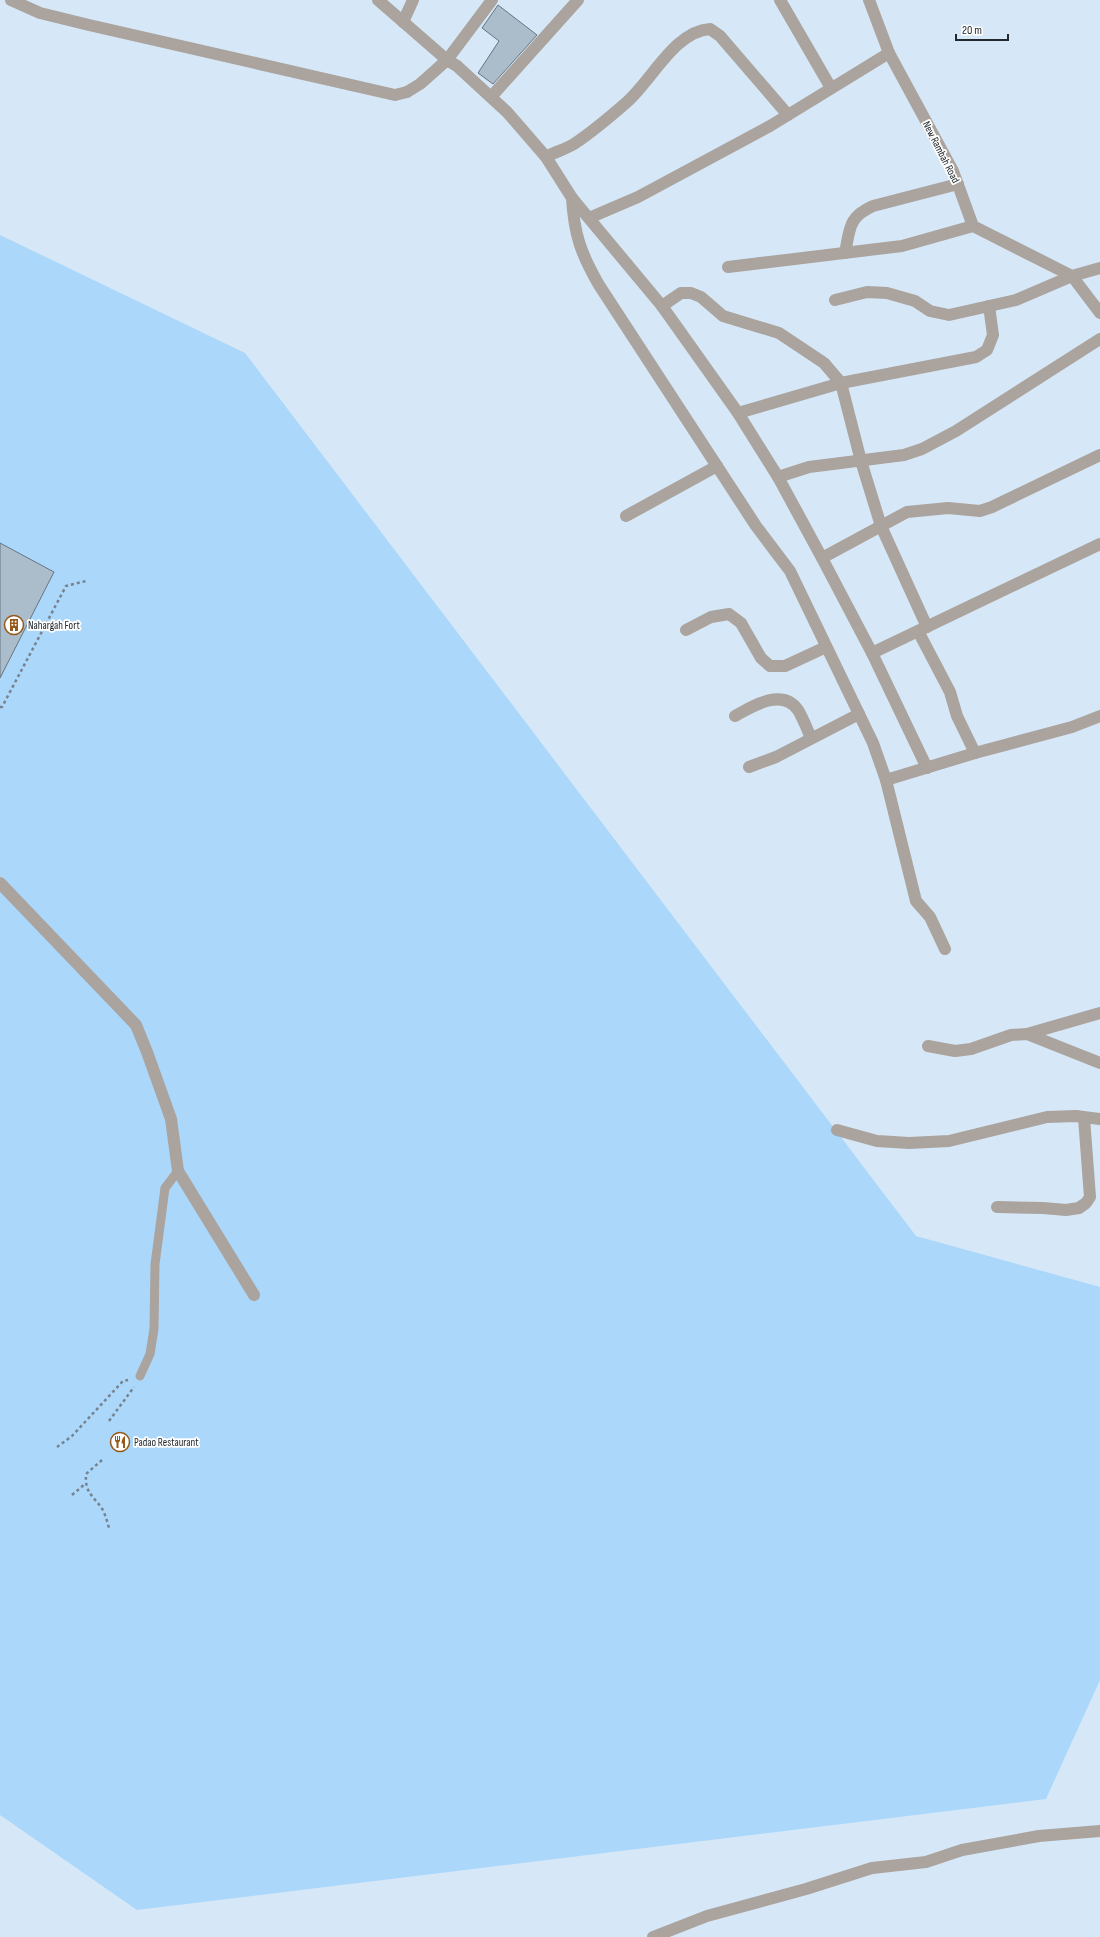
<svg xmlns="http://www.w3.org/2000/svg" width="1100" height="1937" font-family="'Sofia Sans Condensed',sans-serif">
<style>
.green{fill:#abd7fb}
.building{fill:#abbccb;stroke:#657582}
.lines{fill:none;stroke-linecap:round;stroke-linejoin:round}
.path{stroke:#77838e;stroke-width:2.5;stroke-dasharray:3 3;stroke-linecap:butt}
.service{stroke:#aba39d;stroke-width:9}
.pedestrian{stroke:#aba39d;stroke-width:12}
.minor{stroke:#aba39d;stroke-width:12}
.tertiary{stroke:#aba39d;stroke-width:12}
.labels{text-anchor:middle;dominant-baseline:central;stroke-width:3.5;stroke-linejoin:round;paint-order:stroke}
.street-label{font-size:11px;fill:#21282e;stroke:#fff}
.poi-label{font-size:11px;fill:#21282e;stroke:#fff;text-anchor:start}
</style>
<rect width="100%" height="100%" fill="#d6e8f7"/>
<polygon class="green" points="0,235 245,353 916,1236 1100,1287 1100,1680 1046,1799 137,1910 0,1815"/>
<g class="building">
<polygon points="498,5 537,35 493,84 478,73 499,41 482,28"/>
<polygon points="0,543 54,572 0,678"/>
</g>
<g class="lines">
<g class="path">
<polyline points="0,707 2,707 66,586 86,581"/>
<polyline points="109,1421 134,1387"/>
<polyline points="57,1447 72,1436 123,1381 128,1380"/>
<path d="M 102,1460 L 86,1474 C 85,1492 91,1494 101,1507 C 105,1513 107,1521 109,1528"/>
<polyline points="72,1495 85,1484"/>
</g>
<polyline class="service" points="140,1376 150,1354 154,1329 155,1264 165,1188 178,1171"/>
<polyline class="pedestrian" points="11,0 40,13 89,25 395,95 407,92"/>
<g class="minor">
<polyline points="378,0 447,60 457,66 507,112 546,157 572,198 662,306 738,413 778,477 822,558 872,653 927,768"/>
<polyline points="780,0 831,88"/>
<polyline points="403,22 413,0"/>
<polyline points="407,92 420,84 447,60 492,0"/>
<polyline points="491,97 578,0"/>
<path d="M 546,157 C 555,152 566,149 574,144 C 592,132 611,116 627,102 C 652,80 675,31 710,29 L 720,36 L 788,115"/>
<path d="M 572,198 C 574,234 581,254 599,285 L 756,526 L 790,571 L 873,743 L 886,780 L 975,753 L 1072,727 L 1100,716"/>
<polyline points="589,218 638,197 770,126 889,53"/>
<path d="M 845,253 C 850,229 848,217 873,206 L 958,184"/>
<polyline points="728,267 902,246 973,226"/>
<polyline points="835,300 867,292 887,293 915,301 930,311 949,315 1016,300 1072,276"/>
<polyline points="662,306 681,293 691,293 701,297 723,316 779,333 824,363 841,383 861,461 881,526 927,627"/>
<polyline points="738,413 841,383 976,357 987,350 993,335 989,306"/>
<polyline points="778,477 809,467 904,455 922,449 956,431 1100,339"/>
<polyline points="626,516 717,466"/>
<polyline points="822,558 907,512 948,508 980,511 992,507 1100,455"/>
<polyline points="686,630 711,617 729,614 741,623 761,658 770,666 785,666 826,647"/>
<polyline points="918,631 950,692 957,716 975,753"/>
<polyline points="872,653 1100,544"/>
<path d="M 735,716 C 751,707 782,687 798,710 C 803,718 807,729 811,738"/>
<polyline points="749,767 776,757 859,714"/>
<polyline points="886,780 916,901 930,917 945,949"/>
<polyline points="0,883 136,1025 147,1052 171,1119 178,1171 254,1295"/>
<polyline points="1027,1034 1100,1013"/>
<polyline points="928,1046 955,1051 971,1049 1011,1035 1027,1034 1100,1063"/>
<polyline points="837,1130 877,1141 909,1143 949,1141 1047,1117 1076,1116 1100,1119"/>
<polyline points="997,1207 1043,1208 1066,1210 1079,1208 1086,1203 1090,1197 1084,1118"/>
<polyline points="653,1937 707,1916 806,1889 872,1868 926,1862 962,1850 1039,1836 1100,1831"/>
</g>
<g class="tertiary">
<polyline points="869,0 889,53 953,171 973,226 1072,276 1100,313"/>
<polyline points="1072,276 1100,268"/>
</g>
</g>
<defs>
<g id="building-ring" transform="scale(1)"><circle r="9.5" fill="#fff" stroke="#95591a" stroke-width="1.5"/><path d="M-4-6H4V6H1V3H-1V6H-4ZM-2.5-4.3h1.7v1.8h-1.7ZM.8-4.3h1.7v1.8H.8ZM-2.5-1h1.7V.8h-1.7ZM.8-1h1.7V.8H.8Z" fill="#95591a"/></g>
<g id="restaurant-ring" transform="scale(1)"><circle r="9.5" fill="#fff" stroke="#95591a" stroke-width="1.5"/><path d="M-5-6h1v4h1v-4h1v4h1v-4h1v5L-1.5 .5V6h-2V.5L-5-1ZM5-6V6H3V1.5H1.5Q1.5-4 5-6Z" fill="#95591a"/></g>
</defs>
<g fill-rule="evenodd">
<use href="#building-ring" x="14" y="625"/>
<use href="#restaurant-ring" x="120" y="1442"/>
</g>
<g class="labels">
<g class="street-label">
<text transform="translate(941 152) rotate(63)">New Rambah Road</text>
</g>
<g class="poi-label">
<text x="28" y="625">Nahargah Fort</text>
<text x="134" y="1442">Padao Restaurant</text>
</g>
</g>
<path d="M956 34v6h52v-6" fill="none" stroke="#21282e" stroke-width="2"/>
<text x="962" y="34" font-size="12" fill="#21282e" stroke="#ffffff" stroke-width="3" paint-order="stroke">20 m</text>
</svg>
